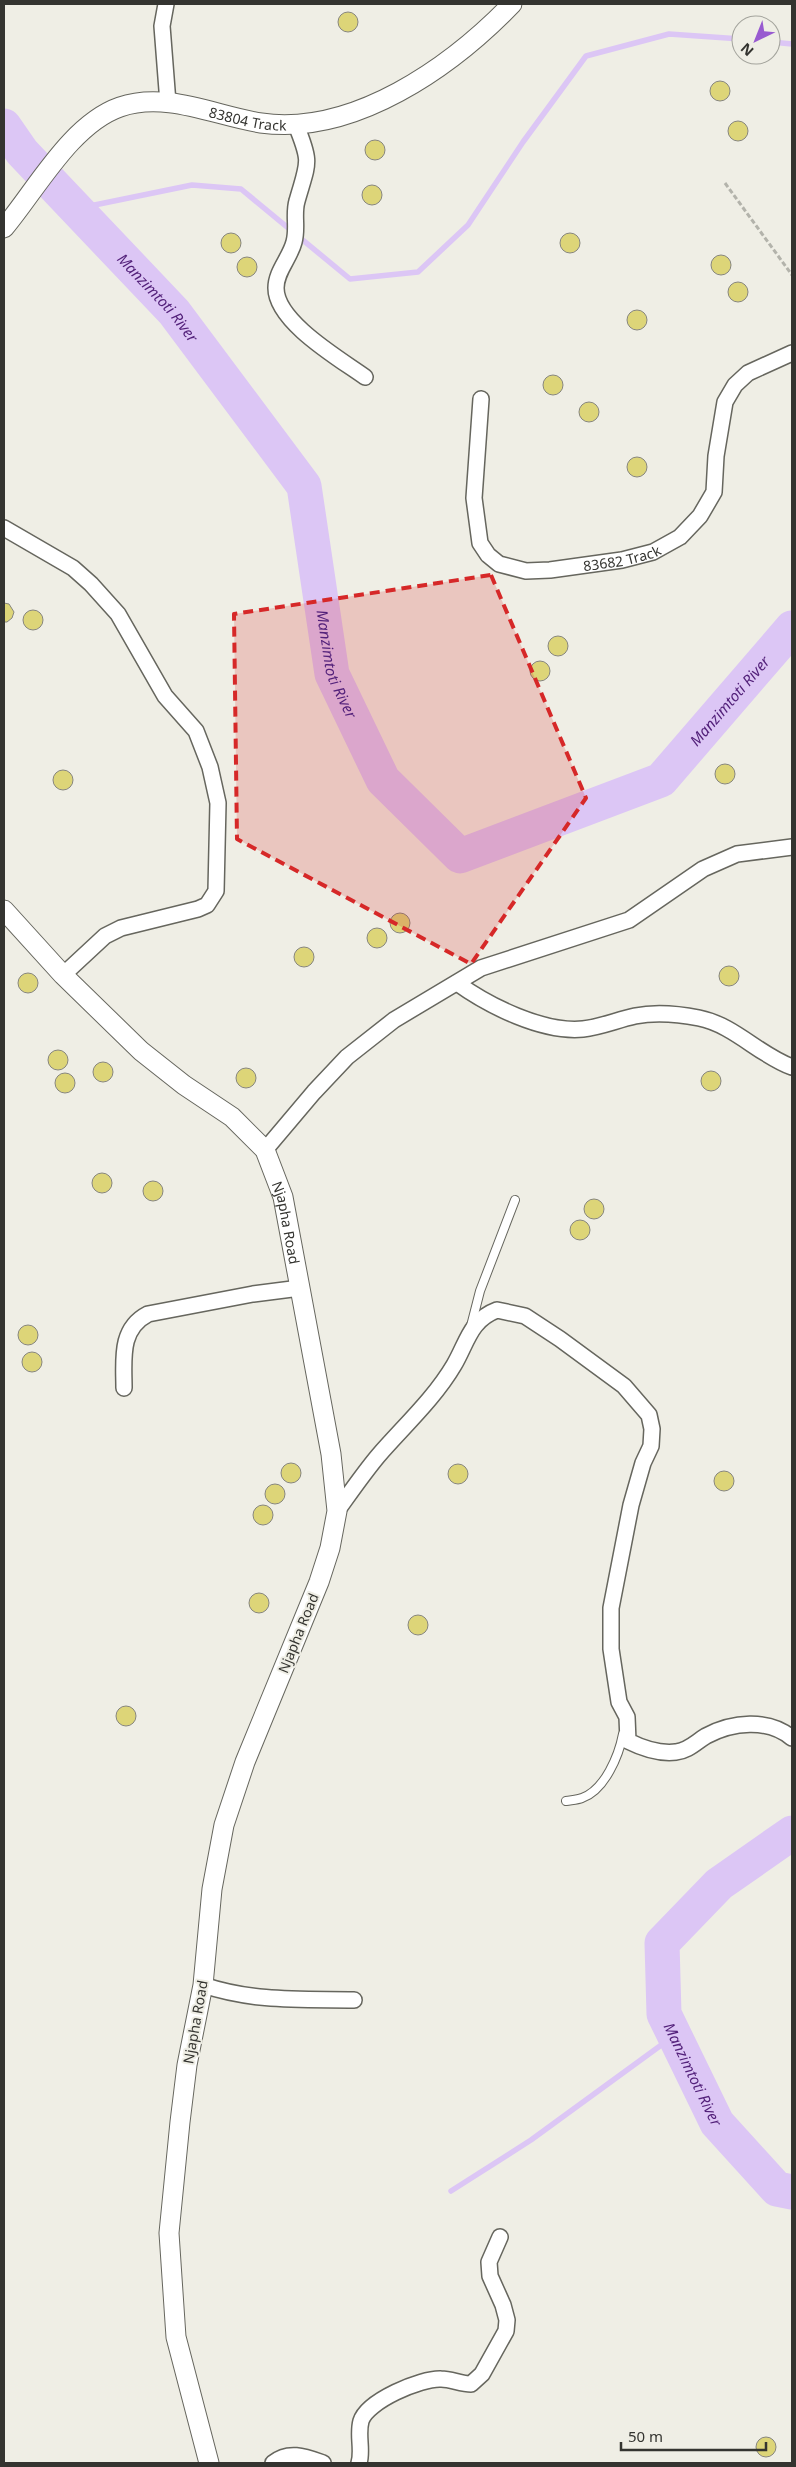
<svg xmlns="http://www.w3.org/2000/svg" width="796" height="2467" font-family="'Noto Sans',sans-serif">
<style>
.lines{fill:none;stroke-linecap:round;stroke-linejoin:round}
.stream{stroke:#dcc6f5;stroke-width:5.5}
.river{stroke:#dcc6f5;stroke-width:35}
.building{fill:#ddd578;stroke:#87867e}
.service-casing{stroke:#66665e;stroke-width:10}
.minor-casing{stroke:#66665e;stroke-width:18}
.tertiary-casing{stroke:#66665e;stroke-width:21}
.path{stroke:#b3b3ab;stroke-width:3;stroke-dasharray:5 2.5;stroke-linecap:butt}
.service{stroke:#fff;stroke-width:8}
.minor{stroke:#fff;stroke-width:15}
.tertiary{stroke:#fff;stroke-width:19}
.marked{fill:#d62828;fill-opacity:0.2;stroke:#d62828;stroke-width:4;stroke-dasharray:10 6;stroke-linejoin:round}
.labels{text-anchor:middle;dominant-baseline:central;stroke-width:4;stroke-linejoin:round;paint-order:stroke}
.street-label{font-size:14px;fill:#343430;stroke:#efeee5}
.water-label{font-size:15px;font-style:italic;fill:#53217a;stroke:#efeee5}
</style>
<rect width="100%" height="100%" fill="#efeee5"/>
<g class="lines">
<g class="stream">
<polyline points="771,42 792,44"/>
<polyline points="75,209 192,185 241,189 350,279 418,272 468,225 523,142 586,56 669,34 741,39"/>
<polyline points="451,2191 531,2140 675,2035"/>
</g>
<g class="river">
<path id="s1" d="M 4,126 L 22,152 L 174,312 L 304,486 L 332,674 L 383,780 L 460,856 L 661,780 L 792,628"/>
<path id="s2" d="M 792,1833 L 719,1884 L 662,1943 L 664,2014 L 717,2123 L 777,2189 L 792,2192"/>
</g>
</g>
<g class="building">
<circle cx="348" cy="22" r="10"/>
<circle cx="720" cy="91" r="10"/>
<circle cx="738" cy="131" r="10"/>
<circle cx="375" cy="150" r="10"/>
<circle cx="372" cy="195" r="10"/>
<circle cx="231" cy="243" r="10"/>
<circle cx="570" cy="243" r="10"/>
<circle cx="721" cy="265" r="10"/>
<circle cx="247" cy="267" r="10"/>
<circle cx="738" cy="292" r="10"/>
<circle cx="637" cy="320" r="10"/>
<circle cx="553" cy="385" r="10"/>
<circle cx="589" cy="412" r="10"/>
<circle cx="637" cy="467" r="10"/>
<polygon points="4,603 9,604 14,612 12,618 7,622 4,622"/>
<circle cx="33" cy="620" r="10"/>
<circle cx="558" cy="646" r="10"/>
<circle cx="540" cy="671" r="10"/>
<circle cx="725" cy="774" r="10"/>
<circle cx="63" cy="780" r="10"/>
<circle cx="400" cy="923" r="10"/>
<circle cx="377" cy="938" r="10"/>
<circle cx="304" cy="957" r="10"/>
<circle cx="729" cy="976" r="10"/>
<circle cx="28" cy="983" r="10"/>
<circle cx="58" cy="1060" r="10"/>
<circle cx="103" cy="1072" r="10"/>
<circle cx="246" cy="1078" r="10"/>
<circle cx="711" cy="1081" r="10"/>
<circle cx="65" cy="1083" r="10"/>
<circle cx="102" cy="1183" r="10"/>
<circle cx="153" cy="1191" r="10"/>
<circle cx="594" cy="1209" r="10"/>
<circle cx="580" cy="1230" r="10"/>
<circle cx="28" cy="1335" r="10"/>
<circle cx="32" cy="1362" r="10"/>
<circle cx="291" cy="1473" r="10"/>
<circle cx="458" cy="1474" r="10"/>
<circle cx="724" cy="1481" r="10"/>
<circle cx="275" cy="1494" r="10"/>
<circle cx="263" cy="1515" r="10"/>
<circle cx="259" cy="1603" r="10"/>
<circle cx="418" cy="1625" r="10"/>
<circle cx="126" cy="1716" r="10"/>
<circle cx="766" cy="2447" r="10"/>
</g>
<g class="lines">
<g class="service-casing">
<g id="service">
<polyline points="471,1326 480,1291 515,1200"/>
<path d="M 566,1801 C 571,1800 577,1800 582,1798 C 605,1790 619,1755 623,1734"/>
</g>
</g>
<g class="minor-casing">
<g id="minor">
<polyline points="166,4 162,26 168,103"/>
<path d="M 296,125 C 312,164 308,162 297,201 C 293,214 298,228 294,242 C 290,258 276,271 276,288 C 276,322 340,359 365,377"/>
<path id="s3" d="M 481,399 L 474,498 L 480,543 L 488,555 L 499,564 L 526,571 L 550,570 L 622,560 L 653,552 L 680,537 L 700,516 L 714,492 L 716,456 L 725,402 L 735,385 L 748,373 L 792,353"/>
<polyline points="4,528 73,568 91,584 118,614 165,696 196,731 210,767 218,803 216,891 207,905 198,909 121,928 105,936 63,975"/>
<path d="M 457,983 C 489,1006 543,1033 583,1029 C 601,1027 617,1020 635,1016 C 654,1012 679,1014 699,1018 C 734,1025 759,1055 792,1067"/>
<polyline points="265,1150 314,1092 347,1057 394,1020 481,968 629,920 703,869 737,854 792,847"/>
<path d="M 124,1388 C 124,1360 119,1329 148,1314 L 253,1294 L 300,1288"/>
<path d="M 337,1511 C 350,1493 363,1474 378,1456 C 403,1427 434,1399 454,1365 C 467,1343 470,1320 497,1310 L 525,1316 L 560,1339 L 624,1386 L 649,1415 L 652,1429 L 651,1446 L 643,1463 L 631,1505 L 611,1608 L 611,1649 L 619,1702 L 627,1717 L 628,1741 C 642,1748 660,1754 676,1752 C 688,1751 696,1742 706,1736 C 732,1722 768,1718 792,1738"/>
<path d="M 203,1985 C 254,2002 301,1999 354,2000"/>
<path d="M 273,2463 C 289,2450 306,2457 323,2463"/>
<path d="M 359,2463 C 363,2450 357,2435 361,2421 C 367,2401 421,2378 441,2379 C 451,2379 461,2384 471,2384 L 482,2374 L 506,2331 L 507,2320 L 503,2305 L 490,2276 L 489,2262 L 500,2237"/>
</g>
</g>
<g class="tertiary-casing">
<g id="tertiary">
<path id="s4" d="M 4,228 C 36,190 71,124 120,107 C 166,91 216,116 261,123 C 354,136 451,67 512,4"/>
<path id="s5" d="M 4,910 L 63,975 L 141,1051 L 184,1085 L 232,1117 L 265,1150 L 283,1197 L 331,1454 L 337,1511 L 330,1548 L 319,1582 L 245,1762 L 224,1825 L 212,1889 L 203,1985 L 187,2065 L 180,2122 L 169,2233 L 176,2337 L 209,2463"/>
</g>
</g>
<polyline class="path" points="725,183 792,275"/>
<use href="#service" class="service"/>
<use href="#minor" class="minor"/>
<use href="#tertiary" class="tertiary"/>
</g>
<path class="marked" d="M 491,575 L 586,798 L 471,964 L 237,839 L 234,614 Z"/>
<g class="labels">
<g class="street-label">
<text stroke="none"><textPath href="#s4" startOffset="300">83804 Track</textPath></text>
<text stroke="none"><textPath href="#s3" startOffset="298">83682 Track</textPath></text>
<text stroke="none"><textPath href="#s5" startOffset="432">Njapha Road</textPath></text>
<text transform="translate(298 1633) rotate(-68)">Njapha Road</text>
<text transform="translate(195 2022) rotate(-80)">Njapha Road</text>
</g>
<g class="water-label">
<text stroke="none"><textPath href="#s1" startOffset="231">Manzimtoti River</textPath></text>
<text stroke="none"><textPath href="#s1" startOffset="651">Manzimtoti River</textPath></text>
<text stroke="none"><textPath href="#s1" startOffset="1205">Manzimtoti River</textPath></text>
<text stroke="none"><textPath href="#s2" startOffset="309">Manzimtoti River</textPath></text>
</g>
</g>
<rect width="796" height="2467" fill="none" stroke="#343430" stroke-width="10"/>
<g transform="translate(756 40) rotate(223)"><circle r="24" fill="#efeee5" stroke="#a4a49d"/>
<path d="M0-4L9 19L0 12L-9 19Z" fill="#985ad0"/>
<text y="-8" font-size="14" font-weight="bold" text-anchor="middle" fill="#343430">N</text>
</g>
<path d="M621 2442v8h145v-8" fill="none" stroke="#343430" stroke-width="2.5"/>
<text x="628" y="2442" font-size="15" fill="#343430" stroke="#efeee5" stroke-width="4" paint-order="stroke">50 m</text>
</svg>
